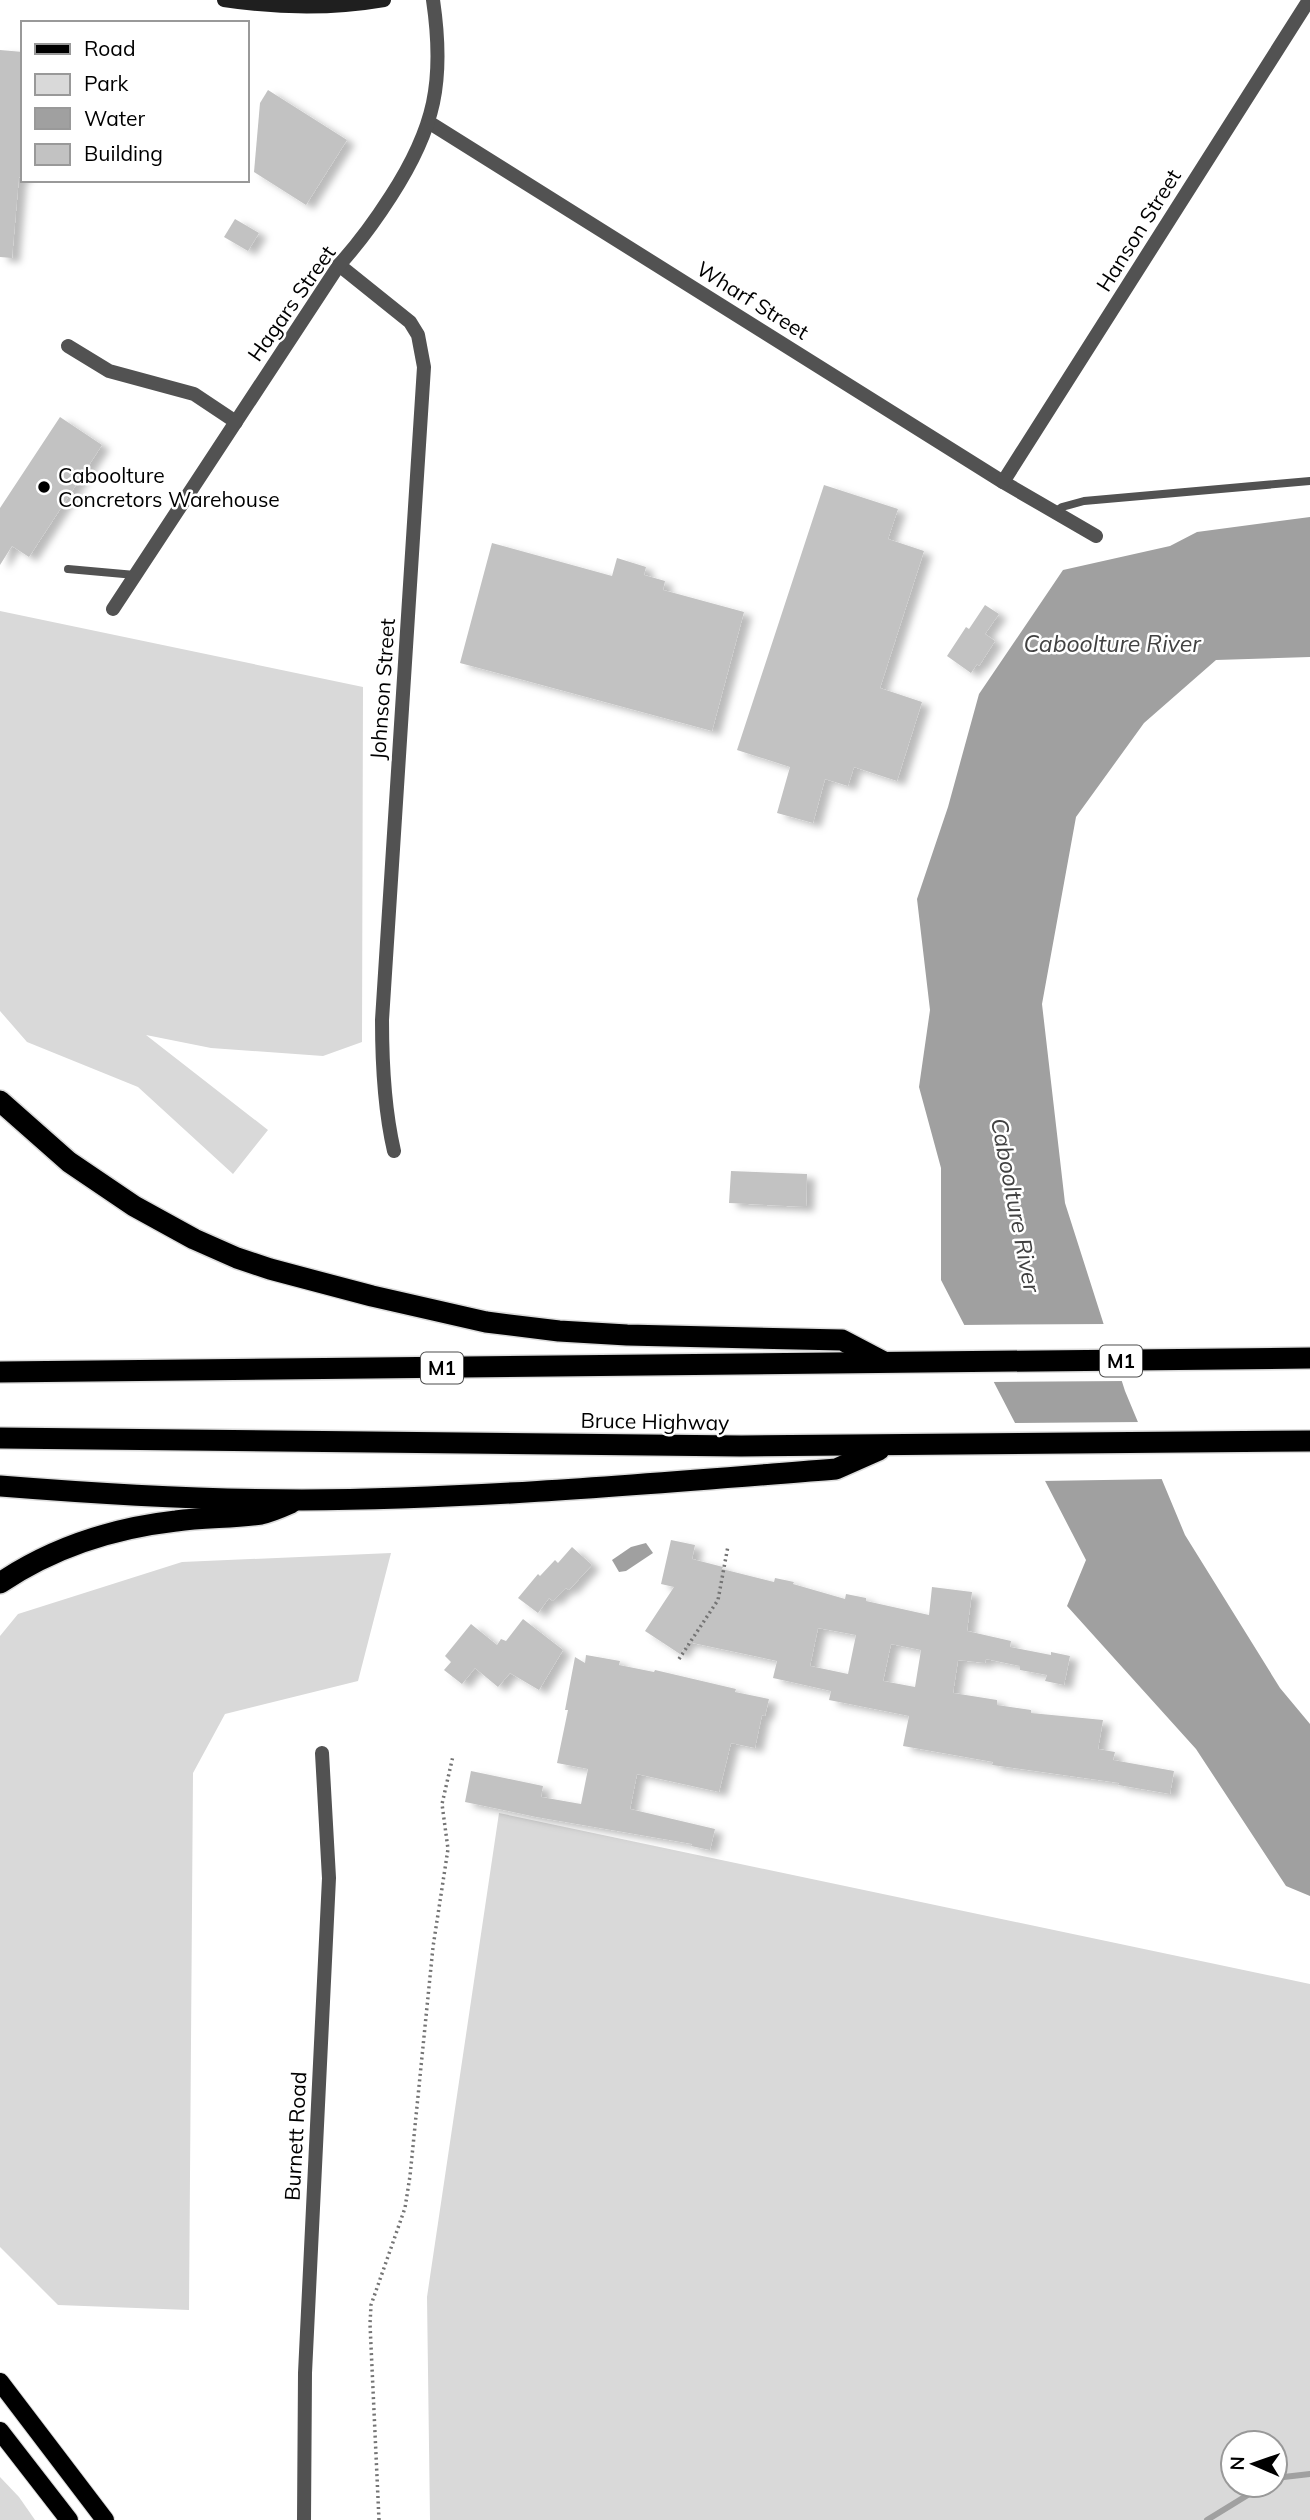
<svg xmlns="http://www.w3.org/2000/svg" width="1310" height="2520" font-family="Mulish,sans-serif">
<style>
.green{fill:#d9d9d9;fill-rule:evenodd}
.water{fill:#a0a0a0}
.pier{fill:#fff}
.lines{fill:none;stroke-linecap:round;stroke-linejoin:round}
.stream{stroke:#a0a0a0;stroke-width:6}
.building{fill:#c2c2c2;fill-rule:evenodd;filter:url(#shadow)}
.primary-casing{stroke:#dbdbdb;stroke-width:20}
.motorway-casing{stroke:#dbdbdb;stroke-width:24}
.path{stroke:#747474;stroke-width:3.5;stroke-dasharray:2 3.5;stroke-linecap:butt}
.service{stroke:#525252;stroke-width:8}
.minor{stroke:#525252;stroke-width:14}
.secondary{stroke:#1f1f1f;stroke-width:14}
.primary{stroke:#000;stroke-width:18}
.motorway{stroke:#000;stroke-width:21}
.poi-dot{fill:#000;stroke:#fff;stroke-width:2.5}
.labels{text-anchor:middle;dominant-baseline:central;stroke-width:5;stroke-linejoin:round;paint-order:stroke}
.shield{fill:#fff;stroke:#4c4c4c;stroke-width:2}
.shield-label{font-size:19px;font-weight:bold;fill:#000}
.street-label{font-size:21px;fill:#000;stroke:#fff}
.poi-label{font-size:21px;fill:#000;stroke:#fff;text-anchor:start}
.water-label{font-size:23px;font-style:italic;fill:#414141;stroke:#fff}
</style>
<defs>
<filter id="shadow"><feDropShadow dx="8" dy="4.5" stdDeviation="3.5" flood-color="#0004"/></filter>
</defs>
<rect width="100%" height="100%" fill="#fff"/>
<g class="green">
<polygon points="0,611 363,687 362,1042 323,1056 211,1048 146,1035 268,1130 233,1174 138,1087 27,1042 0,1011"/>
<polygon points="391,1553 358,1681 225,1714 193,1773 189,2310 58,2305 0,2247 0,1636 18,1614 182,1562"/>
<path d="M 499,1813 L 1310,1984 L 1310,2520 L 430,2520 L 427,2297 ZM 1275,2443 L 1275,2485 L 1233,2485 L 1233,2443 Z"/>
<polygon points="0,2477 19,2497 35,2520 0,2520"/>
</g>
<g class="water">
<polygon points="1310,517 1310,657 1216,660 1144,723 1076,817 1042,1004 1065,1203 1125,1391 1185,1535 1280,1688 1310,1724 1310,1896 1286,1886 1196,1749 1067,1606 1086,1560 941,1280 941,1168 919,1087 930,1010 917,899 948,807 979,694 1063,570 1170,546 1197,532"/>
<polygon points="646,1543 653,1553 626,1571 619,1572 612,1560 631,1547"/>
</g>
<g class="pier">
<polygon points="1108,1324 1126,1381 989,1382 960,1325"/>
<polygon points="1142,1422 1166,1479 1041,1481 1011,1423"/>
</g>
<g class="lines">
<g class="stream">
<polyline points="1275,2478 1310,2474"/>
<polyline points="1207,2520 1264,2485"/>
</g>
</g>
<g class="building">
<polygon points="0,50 23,52 23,178 19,177 12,258 0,257"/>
<polygon points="268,90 347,140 306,205 254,172 260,103"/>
<polygon points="235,219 259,233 248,251 224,237"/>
<polygon points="60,417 102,445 29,557 12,546 0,565 0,508"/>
<polygon points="824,485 898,509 888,539 924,551 880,688 922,702 897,781 854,767 848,786 825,779 813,823 777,813 790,767 737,750"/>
<polygon points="492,543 612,576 617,558 646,567 644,575 665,581 663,590 744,612 712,731 460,663"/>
<polygon points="985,605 999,614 985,634 995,641 979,666 977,664 971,673 947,656 966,627 969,629"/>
<polygon points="731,1171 807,1174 806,1207 729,1203"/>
<path d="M 671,1540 L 695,1545 L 692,1559 L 723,1567 L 722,1569 L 774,1582 L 775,1578 L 794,1582 L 793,1584 L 845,1599 L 846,1594 L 866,1598 L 866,1601 L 929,1615 L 932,1587 L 972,1592 L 967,1631 L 1011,1641 L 1010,1647 L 1051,1655 L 1051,1652 L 1070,1656 L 1064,1685 L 1045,1681 L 1047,1675 L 1020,1670 L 1020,1666 L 986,1659 L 985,1663 L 958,1660 L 953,1693 L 997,1700 L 997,1705 L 1031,1710 L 1031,1713 L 1103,1720 L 1098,1749 L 1115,1752 L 1113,1760 L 1174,1771 L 1170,1794 L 1118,1785 L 1119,1783 L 992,1765 L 993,1762 L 903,1746 L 909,1716 L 829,1700 L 831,1691 L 773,1678 L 777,1661 L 688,1642 L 680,1654 L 645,1631 L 674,1587 L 661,1584 ZM 818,1628 L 856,1635 L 848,1674 L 810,1666 ZM 891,1644 L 921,1650 L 915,1687 L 883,1681 Z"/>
<polygon points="572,1547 592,1565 569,1590 566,1588 553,1601 549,1598 538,1613 518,1598 538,1574 540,1576 555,1560 558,1563"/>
<polygon points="523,1619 563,1650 539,1690 510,1673 498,1687 475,1668 462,1684 444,1670 451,1662 445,1656 471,1624 497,1645 501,1639 506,1641"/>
<polygon points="586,1655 620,1661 619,1665 654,1672 655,1670 736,1689 735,1692 769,1699 765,1716 762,1715 755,1748 731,1743 719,1792 637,1774 630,1809 715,1829 710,1850 691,1846 692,1844 536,1817 465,1802 471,1771 543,1786 541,1797 581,1804 588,1769 557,1763 568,1710 565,1710 575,1657 585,1663"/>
</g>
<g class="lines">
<g class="primary-casing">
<g id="primary">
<polyline points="0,2382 105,2520"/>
<polyline points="0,2431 69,2520"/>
</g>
</g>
<g class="motorway-casing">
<g id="motorway">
<polyline points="0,1101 69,1162 134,1206 194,1239 237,1258 270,1269 372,1296 486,1322 559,1331 627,1335 842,1340 882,1361"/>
<polyline points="0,1372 1310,1358"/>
<polyline points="0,1438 741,1446 1310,1441"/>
<path d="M 0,1486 C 100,1494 201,1500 302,1500 C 480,1499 658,1483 836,1469 L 879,1450"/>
<path d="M 0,1583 C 52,1548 114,1528 176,1521 C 204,1517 233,1518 261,1514 C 271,1512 282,1507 291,1503"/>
</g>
</g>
<g class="path">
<polyline points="679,1659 718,1600 728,1546"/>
<polyline points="379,2520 370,2324 371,2305 405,2208 410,2176 433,1947 448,1849 442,1804 453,1756"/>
</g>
<g class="service">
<polyline points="1055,512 1062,507 1084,501 1310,481"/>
<polyline points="68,569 135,575"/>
</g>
<g class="minor">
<polyline points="430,123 1003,482 1096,536"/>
<path d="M 339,265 L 410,322 L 418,335 L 424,367 L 382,1020 C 382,1065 384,1108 394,1151"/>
<polyline points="68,346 109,371 194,394 236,422"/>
<polyline points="1003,482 1309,0"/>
<path d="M 113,609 L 339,265 C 359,243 375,221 391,196 C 435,128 445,81 433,0"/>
<polyline points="304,2520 305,2373 329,1878 322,1753"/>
</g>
<path class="secondary" d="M 224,0 C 277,8 332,9 384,0"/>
<use href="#primary" class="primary"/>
<use href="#motorway" class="motorway"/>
</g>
<circle class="poi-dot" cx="44" cy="487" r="7"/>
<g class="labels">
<g class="shield">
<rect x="1100" y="1345.5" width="42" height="31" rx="5"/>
<rect x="421" y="1352.5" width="42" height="31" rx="5"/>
</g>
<g class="shield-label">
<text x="1121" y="1361">M1</text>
<text x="442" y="1368">M1</text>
</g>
<g class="street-label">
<text transform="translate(1138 230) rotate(-58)">Hanson Street</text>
<text transform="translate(753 300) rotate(32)">Wharf Street</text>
<text transform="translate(291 303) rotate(-55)">Hagars Street</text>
<text transform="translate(382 689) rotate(-86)">Johnson Street</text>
<text transform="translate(655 1421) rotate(1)">Bruce Highway</text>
<text transform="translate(295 2136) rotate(-87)">Burnett Road</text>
</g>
<g class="poi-label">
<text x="58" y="475">Caboolture<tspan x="58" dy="24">Concretors Warehouse</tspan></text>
</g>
<g class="water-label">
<text x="1112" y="643">Caboolture River</text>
<text transform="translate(1016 1205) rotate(79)">Caboolture River</text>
</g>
</g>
<rect x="21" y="21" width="228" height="161" fill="#ffffff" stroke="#999999" stroke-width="2"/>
<rect x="35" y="44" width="35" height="10" fill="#000000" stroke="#999999" stroke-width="2"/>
<text x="84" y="56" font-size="21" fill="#000000">Road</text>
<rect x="35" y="74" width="35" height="21" fill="#d9d9d9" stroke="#999999" stroke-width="2"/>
<text x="84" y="91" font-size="21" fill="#000000">Park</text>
<rect x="35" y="108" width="35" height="21" fill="#a0a0a0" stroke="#999999" stroke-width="2"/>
<text x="84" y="126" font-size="21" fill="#000000">Water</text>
<rect x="35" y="144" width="35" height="21" fill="#c2c2c2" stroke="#999999" stroke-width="2"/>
<text x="84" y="161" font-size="21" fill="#000000">Building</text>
<g transform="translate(1254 2464) rotate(272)"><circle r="33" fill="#ffffff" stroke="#999999" stroke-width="2"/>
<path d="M0-5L12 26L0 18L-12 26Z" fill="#000000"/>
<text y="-10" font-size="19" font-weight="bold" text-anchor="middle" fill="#000000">N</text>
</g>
</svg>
